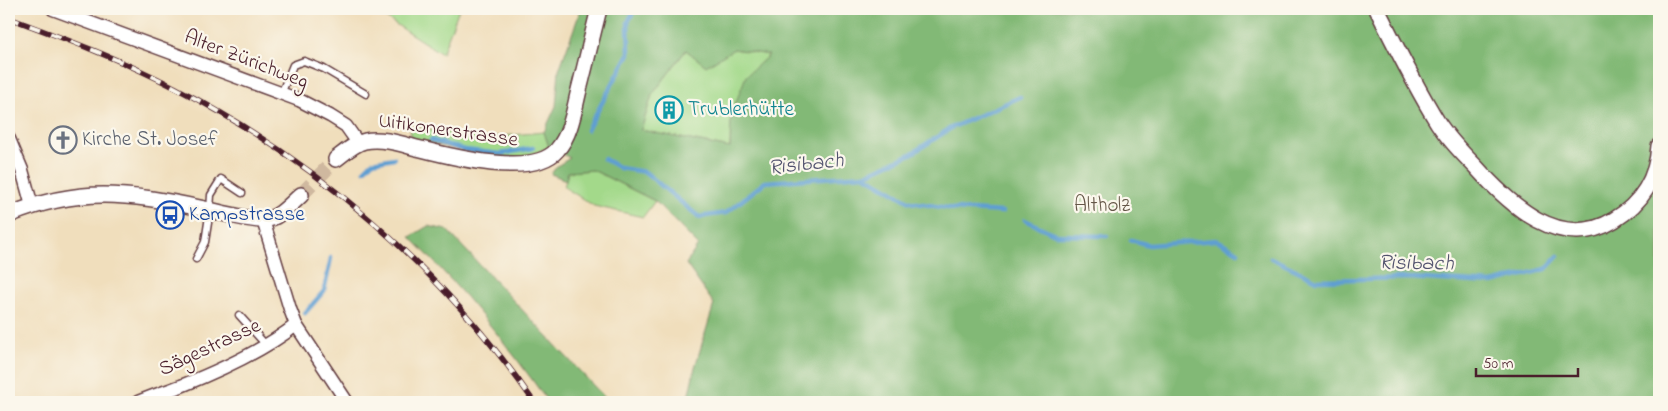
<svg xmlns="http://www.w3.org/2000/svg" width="1668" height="411" font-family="'Indie Flower',sans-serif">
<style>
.green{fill:#a3d98a;stroke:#767c5a}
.forest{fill:#82b976;stroke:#666c50;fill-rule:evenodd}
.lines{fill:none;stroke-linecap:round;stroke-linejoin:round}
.stream{stroke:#5f9fd2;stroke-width:4.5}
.tertiary-tunnel{stroke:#cfb89f;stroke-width:15;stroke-dasharray:15 8;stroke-linecap:butt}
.service-casing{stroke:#633c41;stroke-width:9}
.minor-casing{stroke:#633c41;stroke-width:15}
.tertiary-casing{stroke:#633c41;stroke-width:18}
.service{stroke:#fff;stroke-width:6}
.minor{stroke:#fff;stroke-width:12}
.tertiary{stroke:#fff;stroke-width:15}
.rail-casing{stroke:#4a1f2b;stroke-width:5.5}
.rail{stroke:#fbf7ec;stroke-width:4;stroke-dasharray:11;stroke-linecap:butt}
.labels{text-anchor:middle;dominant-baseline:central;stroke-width:4.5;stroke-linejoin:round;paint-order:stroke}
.street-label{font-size:21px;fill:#4a1f2b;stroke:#fbf7ec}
.culture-label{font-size:21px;fill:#0d838f;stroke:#fbf7ec;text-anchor:start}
.worship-label{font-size:21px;fill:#5b616d;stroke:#fbf7ec;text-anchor:start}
.park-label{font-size:21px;fill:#655748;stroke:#fbf7ec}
.transit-label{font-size:21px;fill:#164399;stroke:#fbf7ec;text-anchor:start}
.water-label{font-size:22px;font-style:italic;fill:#52526e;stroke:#fbf7ec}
</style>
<rect width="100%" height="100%" fill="#fbf7ec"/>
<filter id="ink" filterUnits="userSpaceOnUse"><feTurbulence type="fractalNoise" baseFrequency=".02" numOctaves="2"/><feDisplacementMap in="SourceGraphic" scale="10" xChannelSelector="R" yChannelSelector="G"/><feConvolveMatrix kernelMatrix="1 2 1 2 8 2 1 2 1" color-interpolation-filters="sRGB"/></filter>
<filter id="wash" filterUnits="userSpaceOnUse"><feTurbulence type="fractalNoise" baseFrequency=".0096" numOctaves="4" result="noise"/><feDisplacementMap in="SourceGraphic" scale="20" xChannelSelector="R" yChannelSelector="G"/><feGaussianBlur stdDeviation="1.12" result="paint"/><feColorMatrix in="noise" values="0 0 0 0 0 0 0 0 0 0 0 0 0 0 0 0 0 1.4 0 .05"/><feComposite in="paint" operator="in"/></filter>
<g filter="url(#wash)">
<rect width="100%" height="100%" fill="#f0debc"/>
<g class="green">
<polygon points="372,9 459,9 442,54"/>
<polygon points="734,49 770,55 731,115 730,148 641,130 652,95 686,50 706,65"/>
<polygon points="413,127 482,138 544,132 549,147 526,157 493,158 411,139 410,129"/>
<polygon points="593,170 655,201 643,217 594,206 564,187 568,172"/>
</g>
<g class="forest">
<path d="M 581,9 L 1659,9 L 1659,402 L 687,402 L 695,367 L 714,304 L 686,264 L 698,245 L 655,201 L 593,170 L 568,172 L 566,180 L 551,174 L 557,166 L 570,158 L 549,147 L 544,132 L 556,106 L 559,70 ZM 734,49 L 769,55 L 746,76 L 731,115 L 730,148 L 641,130 L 652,95 L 686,50 L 706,66 Z"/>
<path d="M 428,226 L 447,230 L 609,402 L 548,402 C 507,343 461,288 410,237 Z"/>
</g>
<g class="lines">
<g class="stream">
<polyline points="587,130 629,54 628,22 635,9"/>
<polyline points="431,140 465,150 500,154 533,148"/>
<polyline points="604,159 620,168 645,172 699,217 726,213 765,182 864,175 910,202 954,209 1002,212"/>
<polyline points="364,170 372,162 394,158"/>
<polyline points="864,175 911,154 951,128 1020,97"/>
<polyline points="1025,220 1057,235 1107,236"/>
<polyline points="1131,240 1149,245 1217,240 1238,252"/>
<polyline points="1271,258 1317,280 1408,278 1492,283 1546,269 1558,256"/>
<polyline points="305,313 324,291 331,258"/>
</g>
</g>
</g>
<g filter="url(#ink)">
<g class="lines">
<polyline class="tertiary-tunnel" points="301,195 336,159"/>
<g class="service-casing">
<g id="service">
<polyline points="281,94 293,65 304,61 324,69 366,94"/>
<polyline points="196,259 205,242 210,210 211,195 221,179 242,193"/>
<polyline points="239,315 266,345"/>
</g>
</g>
<g class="minor-casing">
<g id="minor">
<polyline points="53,9 299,100 330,116 346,126 358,143"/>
<polyline points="9,139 22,170 32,206"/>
<polyline points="263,220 290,309 296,325 347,402"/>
<path d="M 138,402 C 152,396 167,391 181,386 C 221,370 263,351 296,325"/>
</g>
</g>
<g class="tertiary-casing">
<g id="tertiary">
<path d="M 1377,9 C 1396,47 1415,86 1438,123 C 1448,138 1462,153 1475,166 C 1509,204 1560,253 1614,220 C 1642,203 1657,178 1659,146"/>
<path d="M 336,159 C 344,153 355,143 365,141 C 382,137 404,145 421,149 C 452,157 533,178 557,150 C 571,134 574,110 579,90 C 586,63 592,36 599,9"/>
<path d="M 9,215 C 79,186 128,193 200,208 C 215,211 250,221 264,220 C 278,219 291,204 301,195"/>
</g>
</g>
<use href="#service" class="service"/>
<use href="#minor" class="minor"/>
<use href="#tertiary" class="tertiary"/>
<g class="rail-casing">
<path id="rail" d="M 9,18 C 66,39 122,60 176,88 C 318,162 443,270 534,402"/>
</g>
<use href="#rail" class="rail"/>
</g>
</g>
<defs>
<g id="building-ring" transform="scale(1.4375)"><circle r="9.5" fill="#fbf7ec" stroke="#0f9aa8" stroke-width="1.5"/><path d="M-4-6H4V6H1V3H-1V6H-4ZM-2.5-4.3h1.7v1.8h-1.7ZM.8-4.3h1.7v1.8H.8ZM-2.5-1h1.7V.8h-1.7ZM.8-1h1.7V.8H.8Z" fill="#0f9aa8"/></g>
<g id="church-ring" transform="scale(1.4375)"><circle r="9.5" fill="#fbf7ec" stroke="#6b7280" stroke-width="1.5"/><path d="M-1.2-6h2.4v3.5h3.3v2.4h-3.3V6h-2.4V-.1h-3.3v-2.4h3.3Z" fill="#6b7280"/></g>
<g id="bus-ring" transform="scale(1.4375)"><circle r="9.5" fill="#fbf7ec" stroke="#1a4fb4" stroke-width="1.5"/><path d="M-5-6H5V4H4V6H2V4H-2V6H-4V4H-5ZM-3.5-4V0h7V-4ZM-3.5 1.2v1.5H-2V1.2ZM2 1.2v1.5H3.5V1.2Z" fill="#1a4fb4"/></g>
</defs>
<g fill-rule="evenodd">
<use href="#building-ring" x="669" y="110"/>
<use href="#church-ring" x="63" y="140"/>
<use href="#bus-ring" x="170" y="215"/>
</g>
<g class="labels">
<g class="street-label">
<text transform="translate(246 60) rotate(21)">Alter Zürichweg</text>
<text transform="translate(448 131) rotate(8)">Uitikonerstrasse</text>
<text transform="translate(210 348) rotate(-25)">Sägestrasse</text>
</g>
<g class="culture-label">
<text x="688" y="110">Trublerhütte</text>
</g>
<g class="worship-label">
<text x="82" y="140">Kirche St. Josef</text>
</g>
<g class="park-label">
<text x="1102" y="206">Altholz</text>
</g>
<g class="transit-label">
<text x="189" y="215">Kampstrasse</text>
</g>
<g class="water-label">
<text transform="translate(806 165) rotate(-6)">Risibach</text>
<text transform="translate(1416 264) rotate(1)">Risibach</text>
</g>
</g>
<rect width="1668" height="411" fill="none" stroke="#fbf7ec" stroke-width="30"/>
<path d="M1476 368v8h102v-8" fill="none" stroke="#4a1f2b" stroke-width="2.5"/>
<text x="1483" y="368" font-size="15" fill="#4a1f2b" stroke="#fbf7ec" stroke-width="4" paint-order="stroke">50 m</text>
</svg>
